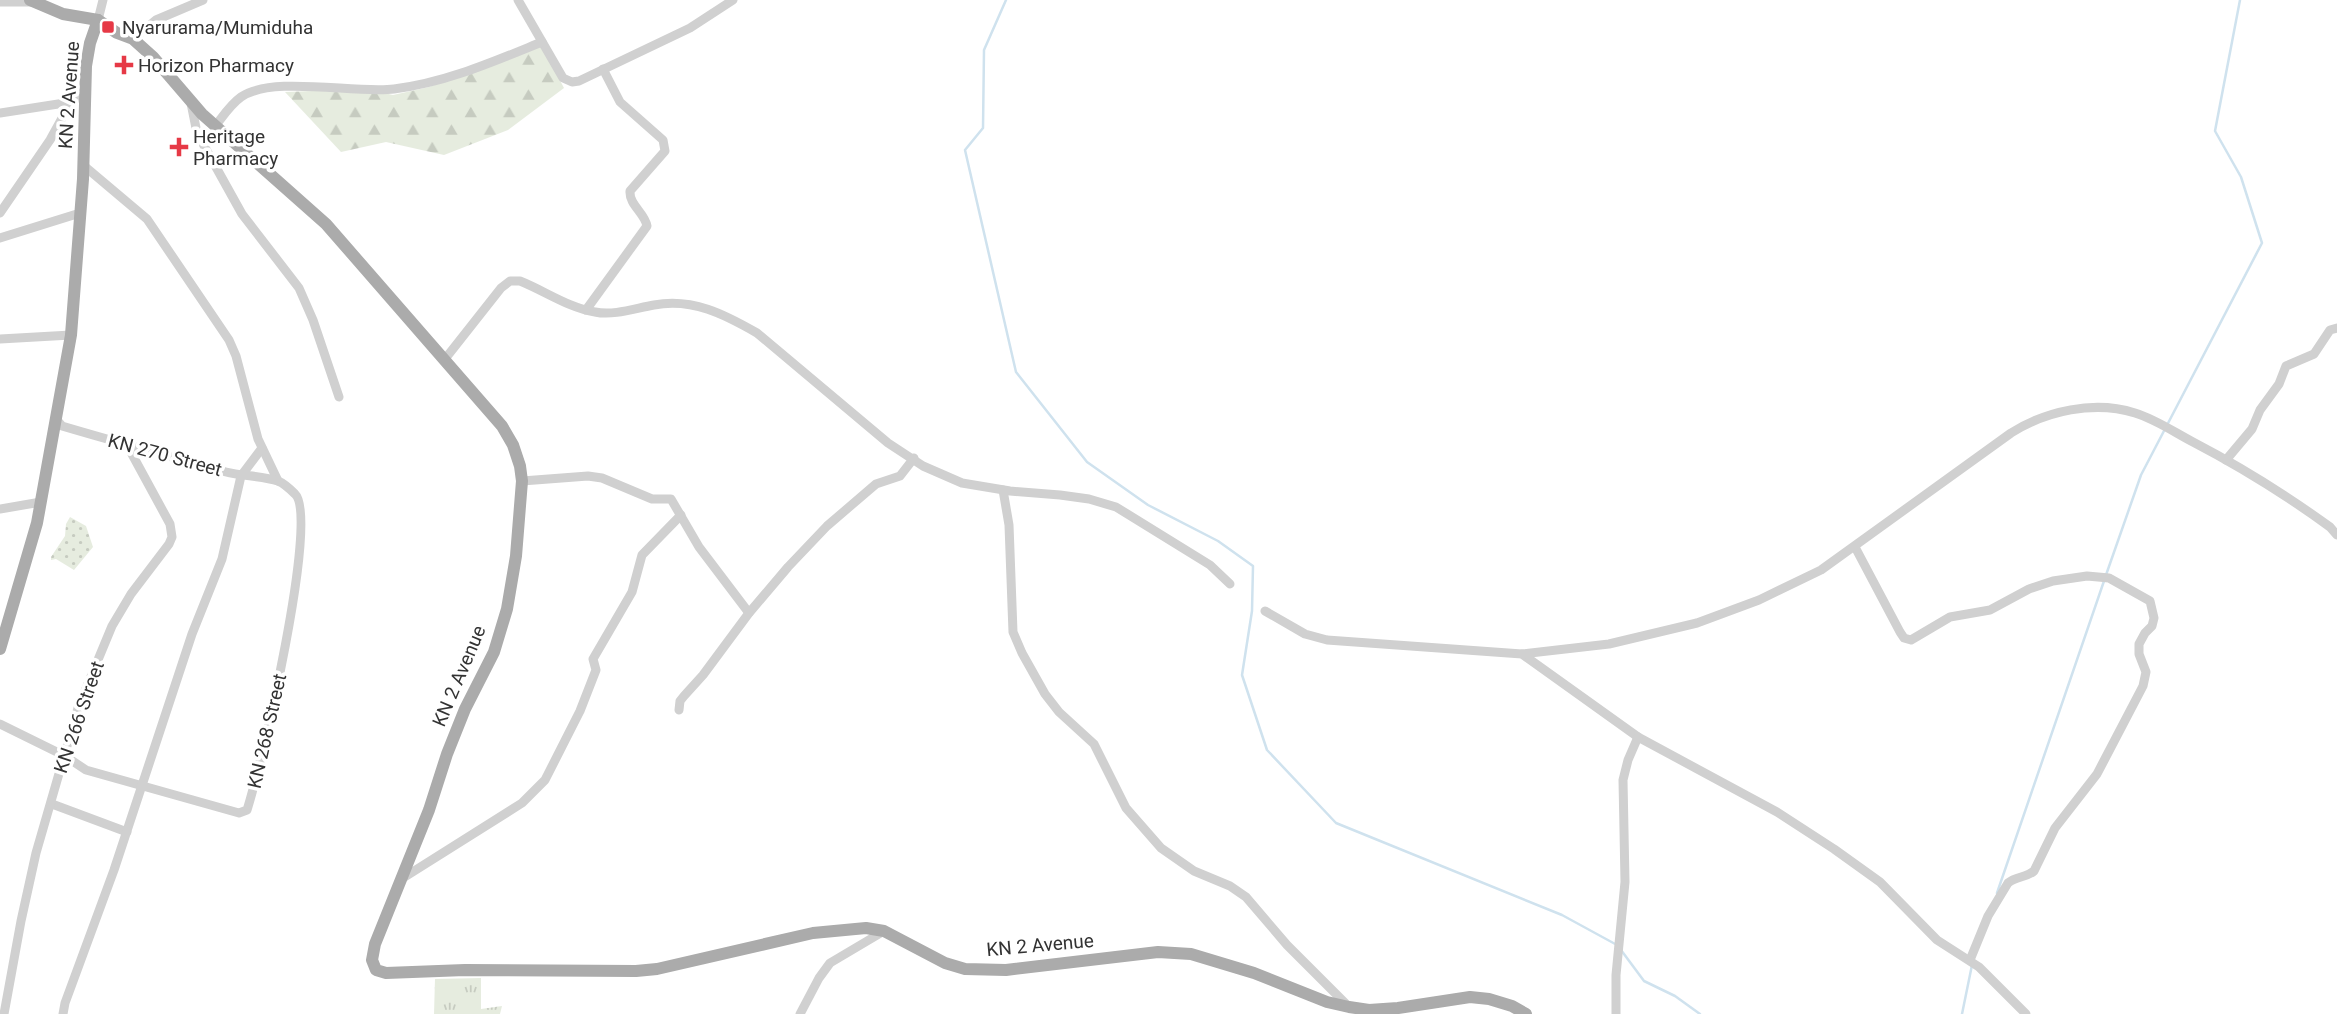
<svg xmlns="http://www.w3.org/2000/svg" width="2337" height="1014" font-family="Roboto,sans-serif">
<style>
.grass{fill:url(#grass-tufts)}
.forest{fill:url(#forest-firs)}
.park{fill:url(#park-dots)}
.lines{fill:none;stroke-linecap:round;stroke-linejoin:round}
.stream{stroke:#cfe2ee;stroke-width:2.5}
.minor{stroke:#d0d0d0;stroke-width:9}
.major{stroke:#ababab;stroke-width:12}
.poi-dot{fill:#e63946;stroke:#fff;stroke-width:2.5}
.labels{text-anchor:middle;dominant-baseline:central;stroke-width:7;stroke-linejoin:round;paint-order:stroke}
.poi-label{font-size:19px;fill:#333;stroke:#fff;text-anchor:start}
.street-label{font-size:19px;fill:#333;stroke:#fff}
</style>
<defs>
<pattern id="grass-tufts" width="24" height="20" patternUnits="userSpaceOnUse" patternTransform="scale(1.75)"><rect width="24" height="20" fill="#e6ecdf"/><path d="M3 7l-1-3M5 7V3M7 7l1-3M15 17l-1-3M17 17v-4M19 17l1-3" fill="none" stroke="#c6cbc0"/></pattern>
<pattern id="forest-firs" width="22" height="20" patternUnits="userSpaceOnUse" patternTransform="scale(1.75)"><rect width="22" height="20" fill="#e6ecdf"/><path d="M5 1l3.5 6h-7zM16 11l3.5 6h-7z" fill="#c6cbc0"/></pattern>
<pattern id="park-dots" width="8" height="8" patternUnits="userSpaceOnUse" patternTransform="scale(1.75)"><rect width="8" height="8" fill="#e6ecdf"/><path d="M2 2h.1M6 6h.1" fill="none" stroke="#c6cbc0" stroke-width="1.8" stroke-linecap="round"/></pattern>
</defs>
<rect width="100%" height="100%" fill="#fff"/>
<polygon class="grass" points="481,978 481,1009 502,1006 500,1014 434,1014 435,979"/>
<polygon class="forest" points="542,46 564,88 508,130 444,155 386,142 341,152 285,92 366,89 393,95 429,87"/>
<polygon class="park" points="70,517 86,526 93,547 74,570 56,559 51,560 51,557 65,536 66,524"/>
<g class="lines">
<g class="stream">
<polyline points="1006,0 984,50 983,128 965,150 1016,372 1087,462 1148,505 1218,541 1253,566 1252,611 1242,675 1267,750 1336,823 1562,915 1617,945"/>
<polyline points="2106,575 2141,475 2262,243 2241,177 2215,131 2240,0"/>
<polyline points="1997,893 2104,581"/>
<polyline points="1621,950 1644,981 1675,996 1700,1014"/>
<polyline points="1962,1014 1972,965"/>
</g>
<g class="minor">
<polyline points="518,0 563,78 572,82 579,81 690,28 733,0"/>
<polyline points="0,2 34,2"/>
<polyline points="98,20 103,0"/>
<polyline points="133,39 156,20 203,0"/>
<polyline points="191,103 197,133 242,214 299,288 313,320 339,397"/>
<polyline points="0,113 71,102 84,94"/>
<path d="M 216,125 C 223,116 231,104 241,97 C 273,75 355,94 394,89 C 445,83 495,61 542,42"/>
<polyline points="83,165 147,219 229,340 236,356 258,439 278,481"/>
<polyline points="0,213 50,140 71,102"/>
<polyline points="0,238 80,213"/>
<path d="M 586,310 L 647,226 C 645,213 629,205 630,191 L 665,151 L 663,140 L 620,102 L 603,69"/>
<polyline points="0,339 71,335"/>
<path d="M 445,359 L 501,288 L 510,281 L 520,281 C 545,291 569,308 595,312 C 614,316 636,308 654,305 C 693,298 724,314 757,333 L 888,443 L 923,466 L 962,483 L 1010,491 L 1060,495 L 1089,499 L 1116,507 L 1210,565 L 1230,584"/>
<polyline points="2226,460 2252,429 2260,410 2279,384 2286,366 2314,354 2330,330 2337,328"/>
<polyline points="522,481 588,476 602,478 652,499 671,499 699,547 749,613"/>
<polyline points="1003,490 1009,525 1013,632 1022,653 1045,694 1059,712 1094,744 1126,808 1161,848 1194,871 1230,886 1246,897 1287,945 1348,1006"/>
<polyline points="0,509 41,502"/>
<path d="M 1855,547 L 1900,632 L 1904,638 L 1911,640 L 1950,617 L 1990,610 L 2029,589 L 2053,581 L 2087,576 L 2109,578 L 2150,601 L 2154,618 L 2152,626 L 2145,633 L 2139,644 L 2139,654 L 2146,672 L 2143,686 L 2097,774 L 2055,828 L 2034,871 C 2026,878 2016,876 2008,883 L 1988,916 L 1970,960"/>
<polyline points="1265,611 1305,634 1327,640 1522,654 1638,737 1777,812 1834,849 1880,882 1937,940 1979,967 2026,1014"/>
<path d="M 1522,654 L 1609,644 L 1697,623 L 1759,600 L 1821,570 L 2011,433 C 2046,411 2094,400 2135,413 C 2155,419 2174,432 2193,442 C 2241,467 2286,495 2330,527 L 2337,535"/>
<polyline points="679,710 680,701 684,696 703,675 749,613 788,567 827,526 876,484 900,476 914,458"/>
<path d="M 0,724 L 65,756 L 86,770 L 239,813 L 247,810 C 260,770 320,517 295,494 C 291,490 283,483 278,481 C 264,476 241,476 226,472 C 171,457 116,442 62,426 L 56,419"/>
<polyline points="52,804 127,832"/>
<polyline points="403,878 522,803 545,780 580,711 596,670 593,659 632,592 642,555 681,515"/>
<polyline points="4,1014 21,921 36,853 78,708 112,626 131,594 169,544 172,537 170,524 127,445"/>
<polyline points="63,1014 65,1003 114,870 192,634 222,559 241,476 262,448"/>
<polyline points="800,1014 819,978 830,963 884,931"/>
<polyline points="1616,1014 1616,975 1625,882 1623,780 1628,760 1638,737"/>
</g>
<g class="major">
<polyline points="30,0 63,14 98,20 117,33 133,39 153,57 202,114 326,224 502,426 513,445 520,466 522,481 516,556 507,609 494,652 465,709 447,754 429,810 375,944 372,960 376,970 386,973 465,970 636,971 657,969 813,933 866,928 884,931 945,963 965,969 1006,970 1158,952 1191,954 1254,973 1327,1002 1349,1007 1369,1010 1398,1008 1470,997 1489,999 1512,1006 1526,1014"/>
<polyline points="0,649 37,523 71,335 83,179 86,66 90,43 98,20"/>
</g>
</g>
<g class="poi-dot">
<rect x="101" y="20" width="14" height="14" rx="3.5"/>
<path d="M120.5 54.5h7v7h7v7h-7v7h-7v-7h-7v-7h7z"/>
<path d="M175.5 136.5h7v7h7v7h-7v7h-7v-7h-7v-7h7z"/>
</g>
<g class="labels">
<g class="poi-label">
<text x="122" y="27">Nyarurama/Mumiduha</text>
<text x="138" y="65">Horizon Pharmacy</text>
<text x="193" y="136">Heritage<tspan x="193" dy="22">Pharmacy</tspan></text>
</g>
<g class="street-label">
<text transform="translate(69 95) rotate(-86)">KN 2 Avenue</text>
<text transform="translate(165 455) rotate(15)">KN 270 Street</text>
<text transform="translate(459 676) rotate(-67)">KN 2 Avenue</text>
<text transform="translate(79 717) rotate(-71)">KN 266 Street</text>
<text transform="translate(267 731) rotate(-77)">KN 268 Street</text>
<text transform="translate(1040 945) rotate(-5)">KN 2 Avenue</text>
</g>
</g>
</svg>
